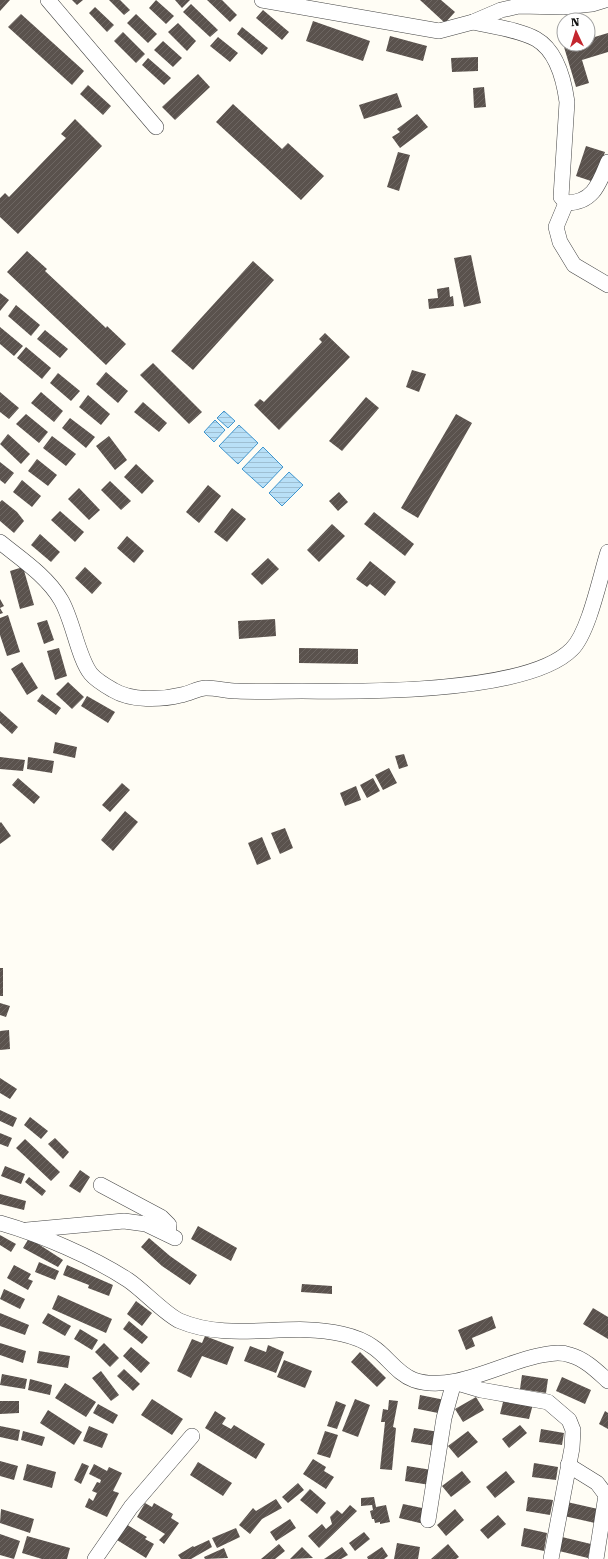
<svg xmlns="http://www.w3.org/2000/svg" width="608" height="1559" font-family="'Roboto Serif',serif">
<style>
.water{fill:url(#water-rules);stroke:#3f96cf}
.building{fill:url(#building-hatch)}
.lines{fill:none;stroke-linecap:round;stroke-linejoin:round}
.minor-casing{stroke:#444;stroke-width:16}
.minor{stroke:#fff;stroke-width:15}
</style>
<defs>
<pattern id="water-rules" width="6" height="5" patternUnits="userSpaceOnUse"><rect width="6" height="5" fill="#b9e0f7"/><path d="M0 2.5h6" fill="none" stroke="#9ebfd3"/></pattern>
<pattern id="building-hatch" width="6" height="6" patternUnits="userSpaceOnUse"><rect width="6" height="6" fill="#5a524d"/><path d="M-1 1l2-2M0 6l6-6M5 7l2-2" fill="none" stroke="#6d6662"/></pattern>
</defs>
<rect width="100%" height="100%" fill="#fffdf5"/>
<g class="water">
<polygon points="224,411 235,421 228,428 217,418"/>
<polygon points="215,420 225,430 214,442 204,432"/>
<polygon points="239,425 258,443 238,464 219,446"/>
<polygon points="263,447 283,467 263,488 242,469"/>
<polygon points="289,472 303,485 282,506 269,493"/>
</g>
<g class="building">
<polygon points="0,0 10,0 0,11"/>
<polygon points="72,0 83,0 77,5"/>
<polygon points="109,0 120,0 130,10 124,15"/>
<polygon points="156,0 174,16 166,24 149,8"/>
<polygon points="175,0 190,0 182,8"/>
<polygon points="207,0 222,0 237,15 230,22"/>
<polygon points="420,0 441,0 455,12 445,23"/>
<polygon points="191,4 218,30 210,37 183,12"/>
<polygon points="95,7 114,25 107,32 89,13"/>
<polygon points="263,10 289,32 282,40 256,18"/>
<polygon points="21,14 84,71 72,85 8,27"/>
<polygon points="136,14 157,34 148,43 127,23"/>
<polygon points="313,21 370,41 363,61 306,41"/>
<polygon points="178,23 196,41 187,51 168,32"/>
<polygon points="242,27 268,48 262,55 237,34"/>
<polygon points="123,32 145,54 136,63 114,41"/>
<polygon points="608,33 608,52 582,60 589,83 576,87 564,47 572,44 588,44 588,39"/>
<polygon points="390,36 427,46 423,61 386,51"/>
<polygon points="218,37 238,53 230,62 210,46"/>
<polygon points="163,41 182,58 173,67 154,50"/>
<polygon points="478,57 478,71 452,72 451,58"/>
<polygon points="148,58 171,78 164,85 142,65"/>
<polygon points="198,74 210,87 175,120 162,107"/>
<polygon points="88,85 111,106 103,115 80,94"/>
<polygon points="484,87 486,107 474,108 473,88"/>
<polygon points="397,93 402,107 364,119 359,105"/>
<polygon points="233,104 282,149 288,143 324,176 301,200 216,122"/>
<polygon points="417,114 428,127 400,148 392,137 400,132 397,129"/>
<polygon points="75,119 102,146 18,234 0,217 0,198 5,193 9,197 66,138 61,134"/>
<polygon points="586,146 605,152 594,182 576,176"/>
<polygon points="398,152 410,155 399,191 387,187"/>
<polygon points="27,251 47,269 45,271 106,328 107,326 126,344 106,365 7,272"/>
<polygon points="471,255 481,303 464,307 454,258"/>
<polygon points="253,261 274,280 193,370 171,351"/>
<polygon points="449,287 450,297 453,296 454,306 429,309 428,299 438,298 437,289"/>
<polygon points="0,293 9,300 0,311"/>
<polygon points="16,305 40,325 31,336 8,316"/>
<polygon points="0,327 23,346 14,356 0,344"/>
<polygon points="45,330 68,349 60,358 37,339"/>
<polygon points="325,333 350,357 279,430 254,405 260,399 264,402 322,342 319,339"/>
<polygon points="26,347 51,368 42,379 17,358"/>
<polygon points="153,363 202,412 189,424 140,375"/>
<polygon points="412,370 426,374 419,392 406,387"/>
<polygon points="106,372 128,391 118,403 96,384"/>
<polygon points="58,373 80,391 71,401 50,383"/>
<polygon points="0,392 19,408 9,419 0,412"/>
<polygon points="41,392 63,411 54,422 31,403"/>
<polygon points="88,395 110,414 101,425 79,407"/>
<polygon points="366,397 379,408 342,451 329,441"/>
<polygon points="143,402 167,423 159,432 134,412"/>
<polygon points="26,414 48,432 39,443 16,424"/>
<polygon points="456,414 472,423 418,518 401,508"/>
<polygon points="70,418 95,437 86,448 62,428"/>
<polygon points="8,434 30,454 21,464 0,444"/>
<polygon points="52,436 76,454 66,466 43,448"/>
<polygon points="109,436 127,460 115,470 96,446"/>
<polygon points="37,459 57,475 48,486 28,471"/>
<polygon points="0,462 14,473 5,484 0,480"/>
<polygon points="136,464 154,481 142,494 124,477"/>
<polygon points="22,480 41,496 32,507 13,492"/>
<polygon points="110,481 131,501 121,510 101,490"/>
<polygon points="208,485 221,496 199,523 186,512"/>
<polygon points="79,488 100,510 89,520 68,499"/>
<polygon points="339,492 348,502 338,511 329,501"/>
<polygon points="2,500 17,512 24,521 14,533 0,521 0,502"/>
<polygon points="232,508 246,519 227,542 214,532"/>
<polygon points="60,511 84,532 75,542 51,520"/>
<polygon points="374,512 414,544 405,556 364,524"/>
<polygon points="332,524 345,536 319,562 307,550"/>
<polygon points="40,534 60,552 51,562 31,545"/>
<polygon points="127,536 144,551 134,563 117,548"/>
<polygon points="268,558 279,569 262,585 251,574"/>
<polygon points="370,561 396,582 385,596 370,584 367,587 356,579"/>
<polygon points="23,567 34,605 20,609 10,571"/>
<polygon points="85,567 102,583 92,594 75,578"/>
<polygon points="0,599 4,606 0,608 3,613 0,614"/>
<polygon points="8,615 20,652 7,656 0,635 0,618"/>
<polygon points="275,619 276,636 239,639 238,621"/>
<polygon points="47,620 54,640 44,644 37,623"/>
<polygon points="59,648 67,676 55,680 47,651"/>
<polygon points="299,648 358,649 358,664 299,663"/>
<polygon points="22,662 38,688 27,695 11,669"/>
<polygon points="68,682 84,697 72,709 56,694"/>
<polygon points="42,694 61,708 56,715 37,701"/>
<polygon points="87,696 115,712 108,723 81,706"/>
<polygon points="0,711 18,727 12,734 0,723"/>
<polygon points="55,742 77,747 75,758 53,753"/>
<polygon points="404,754 408,766 399,769 395,756"/>
<polygon points="0,757 25,760 23,771 0,769"/>
<polygon points="28,757 54,761 52,773 27,769"/>
<polygon points="389,768 397,783 383,790 375,775"/>
<polygon points="18,778 40,797 34,804 12,785"/>
<polygon points="373,778 380,791 367,798 360,785"/>
<polygon points="122,783 130,790 110,812 102,805"/>
<polygon points="356,786 361,800 345,806 340,793"/>
<polygon points="125,811 138,822 113,851 101,840"/>
<polygon points="1,822 11,836 0,844 0,823"/>
<polygon points="285,828 293,848 280,854 271,833"/>
<polygon points="262,837 271,859 257,865 248,843"/>
<rect x="0" y="968" width="3" height="28"/>
<polygon points="0,1003 10,1006 6,1017 0,1015"/>
<polygon points="9,1030 10,1049 0,1050 0,1031"/>
<polygon points="0,1078 17,1089 10,1099 0,1093"/>
<polygon points="0,1110 17,1118 13,1127 0,1121"/>
<polygon points="30,1117 48,1131 41,1139 24,1125"/>
<polygon points="0,1133 12,1138 8,1147 0,1144"/>
<polygon points="55,1138 69,1152 63,1159 48,1144"/>
<polygon points="25,1139 60,1172 51,1181 16,1148"/>
<polygon points="5,1166 25,1174 21,1184 1,1176"/>
<polygon points="80,1170 90,1177 80,1193 69,1186"/>
<polygon points="29,1177 46,1191 42,1196 25,1182"/>
<polygon points="0,1194 26,1201 24,1210 0,1204"/>
<polygon points="198,1226 237,1248 231,1261 191,1239"/>
<polygon points="0,1235 16,1244 11,1252 0,1245"/>
<polygon points="29,1238 63,1260 58,1267 23,1248"/>
<polygon points="149,1238 170,1256 197,1275 190,1285 162,1266 141,1247"/>
<polygon points="39,1262 59,1271 55,1280 35,1272"/>
<polygon points="14,1265 31,1274 28,1279 33,1281 28,1290 7,1278"/>
<polygon points="67,1265 113,1285 109,1296 88,1288 89,1285 63,1275"/>
<polygon points="302,1284 332,1286 332,1294 301,1292"/>
<polygon points="4,1289 25,1299 20,1309 0,1299"/>
<polygon points="58,1295 112,1319 106,1333 52,1309"/>
<polygon points="136,1301 152,1313 142,1326 127,1314"/>
<polygon points="593,1308 608,1317 608,1339 583,1324"/>
<polygon points="0,1313 29,1325 25,1335 0,1326"/>
<polygon points="48,1313 71,1326 65,1336 42,1323"/>
<polygon points="492,1316 496,1328 472,1338 475,1346 466,1350 458,1330"/>
<polygon points="129,1321 148,1337 142,1344 123,1329"/>
<polygon points="80,1329 98,1340 92,1350 74,1339"/>
<polygon points="205,1336 234,1347 227,1365 202,1356 191,1378 177,1371 192,1339 202,1343"/>
<polygon points="0,1343 26,1351 23,1363 0,1355"/>
<polygon points="104,1343 119,1358 110,1367 95,1352"/>
<polygon points="268,1345 284,1352 276,1373 244,1361 250,1346 266,1352"/>
<polygon points="131,1347 150,1363 141,1373 123,1356"/>
<polygon points="39,1351 70,1356 68,1368 37,1363"/>
<polygon points="360,1352 386,1378 377,1387 351,1362"/>
<polygon points="284,1360 312,1371 305,1388 277,1377"/>
<polygon points="124,1369 140,1384 133,1391 117,1376"/>
<polygon points="101,1371 119,1395 111,1401 92,1378"/>
<polygon points="2,1374 27,1379 25,1389 0,1385"/>
<polygon points="522,1375 548,1379 546,1393 520,1389"/>
<polygon points="562,1377 591,1390 585,1404 556,1391"/>
<polygon points="30,1379 52,1385 50,1395 28,1390"/>
<polygon points="65,1383 96,1402 86,1417 55,1398"/>
<polygon points="420,1395 445,1400 443,1414 418,1409"/>
<polygon points="476,1397 484,1410 463,1422 455,1409"/>
<polygon points="504,1398 533,1404 529,1419 500,1414"/>
<polygon points="152,1399 183,1419 172,1435 141,1415"/>
<polygon points="355,1399 370,1405 358,1437 342,1431"/>
<polygon points="389,1400 398,1401 393,1427 396,1428 392,1470 380,1469 385,1422 381,1422 383,1409 388,1410"/>
<polygon points="0,1401 19,1401 19,1413 0,1414"/>
<polygon points="336,1401 346,1405 337,1429 327,1426"/>
<polygon points="98,1404 118,1415 113,1424 93,1413"/>
<polygon points="48,1410 82,1432 74,1445 40,1423"/>
<polygon points="215,1411 226,1418 222,1424 231,1429 234,1425 265,1444 256,1459 205,1428"/>
<polygon points="605,1411 608,1413 608,1429 599,1424"/>
<polygon points="520,1425 527,1433 509,1448 502,1439"/>
<polygon points="0,1426 20,1430 18,1441 0,1437"/>
<polygon points="89,1426 108,1434 102,1448 83,1441"/>
<polygon points="414,1428 439,1432 436,1446 411,1442"/>
<polygon points="541,1429 564,1433 562,1445 539,1442"/>
<polygon points="23,1431 45,1437 42,1446 21,1440"/>
<polygon points="325,1431 338,1435 330,1458 317,1454"/>
<polygon points="468,1431 478,1442 458,1458 448,1446"/>
<polygon points="313,1459 326,1467 324,1471 334,1477 326,1489 303,1474"/>
<polygon points="0,1461 18,1466 14,1480 0,1476"/>
<polygon points="198,1462 232,1483 223,1496 190,1475"/>
<polygon points="82,1463 89,1466 81,1484 74,1480"/>
<polygon points="534,1463 558,1467 556,1480 532,1477"/>
<polygon points="27,1464 56,1472 52,1488 23,1480"/>
<polygon points="94,1464 107,1471 109,1467 122,1473 113,1491 119,1493 107,1517 85,1507 89,1498 93,1501 97,1493 92,1491 97,1482 100,1483 101,1480 89,1474"/>
<polygon points="407,1466 432,1470 430,1485 405,1481"/>
<polygon points="462,1471 471,1482 451,1497 442,1486"/>
<polygon points="506,1471 515,1482 495,1498 486,1487"/>
<polygon points="298,1483 304,1490 288,1503 282,1497"/>
<polygon points="310,1489 326,1503 317,1514 300,1500"/>
<polygon points="374,1497 376,1507 386,1505 390,1522 380,1524 380,1522 375,1523 374,1519 372,1519 370,1511 373,1510 372,1505 361,1506 361,1498"/>
<polygon points="528,1497 553,1500 550,1515 526,1511"/>
<polygon points="276,1499 282,1508 262,1519 250,1534 239,1525 253,1508 256,1511"/>
<polygon points="567,1502 598,1509 595,1523 564,1516"/>
<polygon points="145,1503 152,1507 154,1503 173,1514 171,1518 179,1523 164,1544 159,1540 165,1534 137,1517"/>
<polygon points="403,1504 427,1509 424,1524 399,1518"/>
<polygon points="350,1505 357,1511 319,1548 308,1536 322,1524 326,1529 332,1524 330,1517 337,1510 342,1514"/>
<polygon points="1,1509 34,1519 30,1533 0,1523"/>
<polygon points="455,1509 464,1520 446,1536 437,1525"/>
<polygon points="498,1515 506,1524 488,1539 480,1530"/>
<polygon points="290,1519 296,1528 276,1541 270,1532"/>
<polygon points="126,1524 147,1537 145,1539 154,1544 146,1558 117,1540"/>
<polygon points="236,1528 240,1537 217,1548 212,1538"/>
<polygon points="524,1528 547,1533 544,1551 521,1546"/>
<polygon points="364,1532 370,1539 355,1551 349,1543"/>
<polygon points="0,1534 20,1541 14,1559 0,1555"/>
<polygon points="27,1536 70,1548 67,1559 42,1559 22,1553"/>
<polygon points="562,1537 591,1544 588,1558 559,1551"/>
<polygon points="209,1540 212,1547 191,1559 181,1559 178,1555 193,1546 194,1547"/>
<polygon points="397,1543 420,1547 418,1559 394,1559"/>
<polygon points="279,1544 285,1551 275,1559 261,1559"/>
<polygon points="448,1544 459,1557 456,1559 431,1559"/>
<polygon points="302,1547 313,1558 290,1559"/>
<polygon points="342,1547 348,1555 341,1559 324,1559"/>
<polygon points="382,1547 388,1556 384,1559 368,1559 367,1557"/>
<polygon points="224,1548 228,1558 205,1559 204,1557"/>
</g>
<g class="lines">
<g class="minor-casing">
<g id="minor">
<polyline points="48,0 156,127"/>
<polyline points="262,0 439,31 473,22 501,10 519,6 563,7 592,4 605,0"/>
<path d="M 473,22 C 493,27 518,29 536,39 C 557,51 564,80 567,102 L 561,197 L 566,203 C 593,203 599,184 608,162"/>
<polyline points="566,203 556,227 560,242 574,265 608,285"/>
<path d="M 0,542 C 21,559 47,576 61,600 C 73,620 78,658 91,674 C 96,680 106,686 113,690 C 131,701 161,700 181,695 C 189,694 198,688 206,688 C 217,688 227,691 237,691 C 259,692 281,691 302,691 C 364,692 529,693 572,649 C 589,632 600,577 608,552"/>
<polyline points="101,1185 161,1217 169,1225 168,1234"/>
<path d="M 0,1223 C 39,1234 93,1257 128,1280 C 143,1290 166,1315 180,1321 C 232,1343 288,1321 342,1334 C 351,1336 365,1341 373,1347 C 387,1356 397,1374 414,1380 C 452,1393 500,1364 537,1356 C 547,1354 559,1351 570,1355 C 585,1359 597,1371 608,1381"/>
<polyline points="27,1230 124,1221 146,1224 175,1238"/>
<polyline points="568,1465 597,1483 606,1495 596,1559"/>
<polyline points="428,1520 444,1418 454,1382 481,1390 548,1402 569,1420 573,1430 572,1448 551,1559"/>
<polyline points="95,1559 131,1507 192,1436"/>
</g>
</g>
<use href="#minor" class="minor"/>
</g>
<g transform="translate(576 32) rotate(356)"><circle r="19" fill="#ffffff" stroke="#a0a0a0"/>
<path d="M0-3L7 15L0 10L-7 15Z" fill="#c4262e"/>
<text y="-6" font-size="11" font-weight="bold" text-anchor="middle" fill="#111111">N</text>
</g>
</svg>
